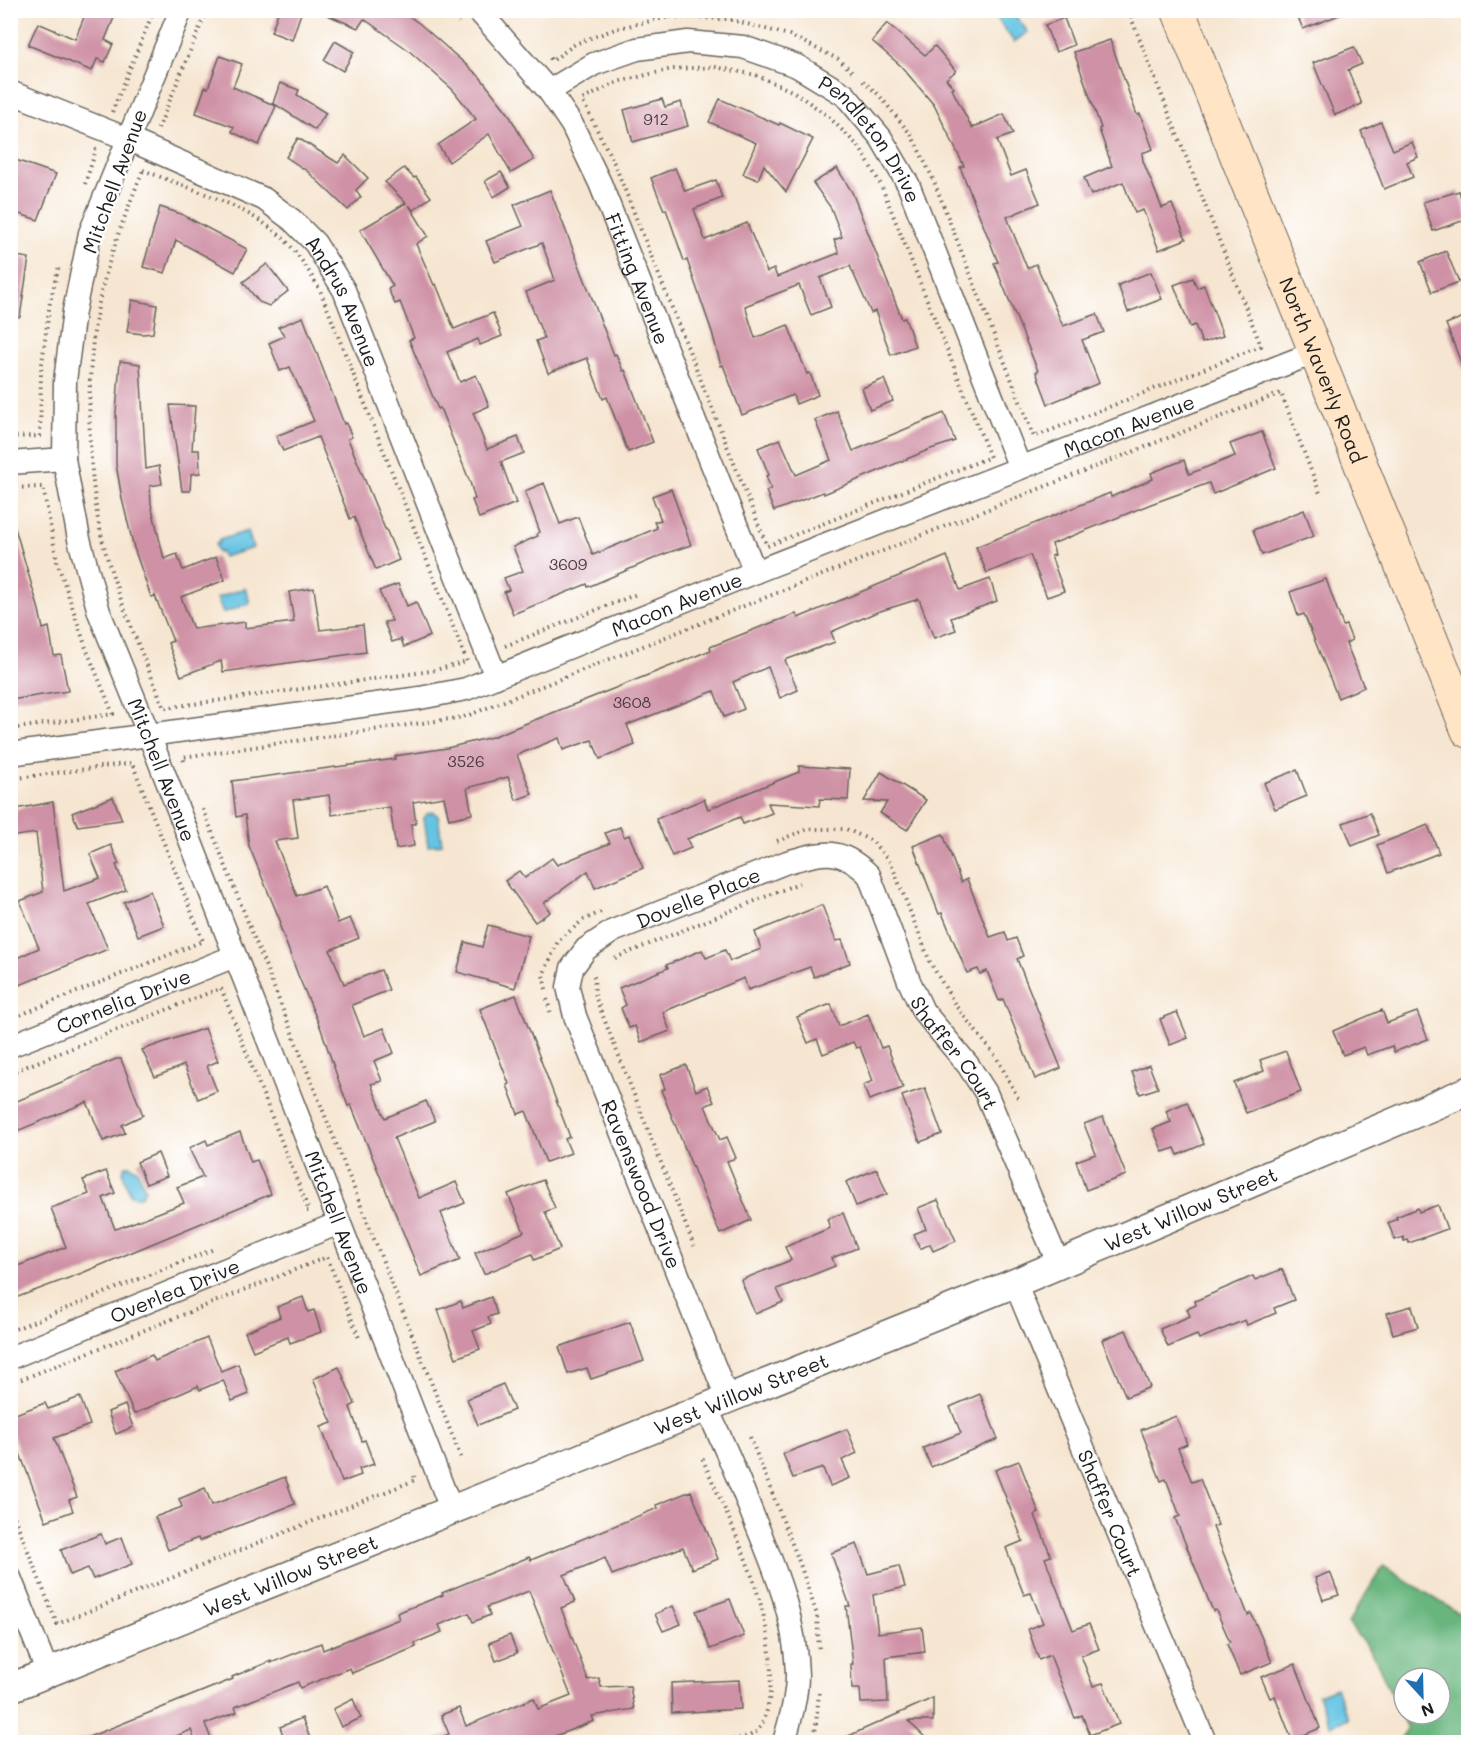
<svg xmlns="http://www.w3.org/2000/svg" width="1479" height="1753" font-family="Mali,sans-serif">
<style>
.forest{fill:#68b57e;stroke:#42684d;stroke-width:1.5;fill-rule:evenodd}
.water{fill:#65c4e3;stroke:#407080;stroke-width:1.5}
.building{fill:#cf91a5}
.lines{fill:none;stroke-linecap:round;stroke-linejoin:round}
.minor-casing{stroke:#68635b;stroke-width:25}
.tertiary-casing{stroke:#68635b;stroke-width:31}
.secondary-casing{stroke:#68635b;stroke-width:35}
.path{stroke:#68635b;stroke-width:4;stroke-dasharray:1.5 4.5;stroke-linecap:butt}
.minor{stroke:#fff;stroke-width:22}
.tertiary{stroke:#fff;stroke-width:28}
.secondary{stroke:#ffe4c6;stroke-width:33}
.labels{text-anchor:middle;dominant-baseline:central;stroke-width:5;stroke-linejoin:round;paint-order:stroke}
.number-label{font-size:16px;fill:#49393e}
.street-label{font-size:20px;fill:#1c1c1c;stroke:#fff}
</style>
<rect width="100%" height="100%" fill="#fff"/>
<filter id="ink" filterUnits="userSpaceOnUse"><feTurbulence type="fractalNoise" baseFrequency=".0167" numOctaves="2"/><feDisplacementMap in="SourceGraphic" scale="12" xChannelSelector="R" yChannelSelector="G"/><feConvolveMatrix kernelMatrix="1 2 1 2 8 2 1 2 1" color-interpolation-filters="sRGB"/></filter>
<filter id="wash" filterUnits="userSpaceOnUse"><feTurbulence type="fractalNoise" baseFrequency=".008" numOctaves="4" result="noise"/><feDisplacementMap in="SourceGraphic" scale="24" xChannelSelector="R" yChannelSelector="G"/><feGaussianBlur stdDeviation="1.35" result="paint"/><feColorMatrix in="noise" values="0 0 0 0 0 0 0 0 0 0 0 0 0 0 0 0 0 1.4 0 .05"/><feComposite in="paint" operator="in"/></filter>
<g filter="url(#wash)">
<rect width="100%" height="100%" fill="#f6e6d1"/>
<path class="forest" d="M 1383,1566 L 1468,1619 L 1468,1742 L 1398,1742 L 1407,1729 L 1375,1658 L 1348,1623 ZM 1404,1678 L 1440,1678 L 1440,1714 L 1404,1714 Z"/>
<g class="water">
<polygon points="998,11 1012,11 1028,32 1014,42 994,14"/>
<polygon points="248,531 253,548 223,557 221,552 218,553 215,544 219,543 219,540"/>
<polygon points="245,588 250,603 223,613 217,598"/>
<polygon points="434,812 438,816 442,844 428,846 424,817 428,813"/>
<polygon points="129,1165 137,1169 145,1189 142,1195 136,1197 130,1194 123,1174 124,1167"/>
<polygon points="1336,1688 1348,1719 1330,1726 1318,1695"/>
</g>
<g id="blocks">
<g class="building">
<polygon points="87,10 117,10 105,40 113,44 105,62 97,59 92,71 28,45 38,23 75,39"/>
<polygon points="279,10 302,10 292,40 271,32"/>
<polygon points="316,10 400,10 420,24 480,77 508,113 534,160 511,173 489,134 449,162 438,145 476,119 453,90 407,49 364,19 358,28"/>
<polygon points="1295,10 1347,10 1347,12 1303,29"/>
<polygon points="1064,18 1074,45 1056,52 1045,25"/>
<polygon points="887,23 925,55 935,46 956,71 946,79 954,88 952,89 972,128 1004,114 1013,134 997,140 1011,176 1026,170 1040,203 1007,217 1027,268 1036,264 1063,326 1097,314 1104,332 1082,340 1099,383 1048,404 1036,372 1038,371 994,263 998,262 960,167 964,166 934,105 901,66 872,41"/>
<polygon points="1110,40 1137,115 1140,114 1153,149 1142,153 1143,161 1162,208 1172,204 1186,239 1159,250 1143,210 1135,213 1123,182 1091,195 1084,178 1112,166 1099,129 1101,128 1074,52"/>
<polygon points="335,41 354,52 343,71 324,60"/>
<polygon points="1354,47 1362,64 1348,70 1362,104 1335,115 1313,63"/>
<polygon points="220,56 242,64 233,87 276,106 259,145 232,132 234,127 196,113 205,87 208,88"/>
<polygon points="280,83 299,90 297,95 326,113 315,130 273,103"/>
<polygon points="662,99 665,107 681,102 688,126 633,142 624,110"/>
<polygon points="720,99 779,125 780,123 813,139 786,192 764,165 758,180 743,174 756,143 709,122"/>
<polygon points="1381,122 1393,150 1412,142 1418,157 1407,162 1413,177 1384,189 1361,131"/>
<polygon points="298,138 338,163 345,155 368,178 356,190 361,197 348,210 307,171 286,157"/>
<polygon points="10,158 56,174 38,220 10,211"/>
<polygon points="404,168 414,178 416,177 431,197 413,210 409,205 428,236 416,244 434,285 436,284 454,329 493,313 502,336 480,345 478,339 447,352 460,382 476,375 489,406 473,413 487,449 518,437 524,453 501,462 516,503 479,518 472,500 475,499 470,482 440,408 438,409 409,340 414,338 400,302 395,304 388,289 393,286 360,230 406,203 385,182"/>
<polygon points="675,168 685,191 716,180 722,198 694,209 705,240 747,223 767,272 774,269 777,277 839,253 834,240 842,237 831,208 813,183 837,168 852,192 902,319 905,318 915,346 891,355 875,311 871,313 850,266 820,278 831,307 811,315 799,285 745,306 755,338 788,325 807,374 810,373 818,395 796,404 793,395 742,415 723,365 721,366 712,332 687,260 684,261 666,209 664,210 651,178"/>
<polygon points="501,172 510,187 494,197 485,181"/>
<polygon points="550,190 614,355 616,354 623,371 625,370 653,442 628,452 607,397 603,399 587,358 548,373 536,341 544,338 526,292 555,280 542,243 495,262 486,241 523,226 514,205"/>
<polygon points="1459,191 1468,219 1433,231 1423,202"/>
<polygon points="160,207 181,214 247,249 235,272 176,240 165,273 143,267"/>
<polygon points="1446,251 1459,282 1432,292 1420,262"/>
<polygon points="10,255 29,258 20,317 10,316"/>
<polygon points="267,264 288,291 269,306 259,302 243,282"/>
<polygon points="1151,272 1162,299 1128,312 1118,285"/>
<polygon points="1193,278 1197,288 1204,285 1223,336 1202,343 1195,325 1190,327 1174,285"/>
<polygon points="132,300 157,305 153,333 143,334 127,332"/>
<polygon points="1468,315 1468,378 1467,378 1446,324"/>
<polygon points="303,317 344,424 346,423 352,437 348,439 385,529 386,529 399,560 376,570 354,517 350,519 318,437 283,451 276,436 314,421 290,367 280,371 269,343 285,336 278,327"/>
<polygon points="120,361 140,364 146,469 159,466 162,484 150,486 151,504 164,559 177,554 183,570 216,557 225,580 181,597 193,629 245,622 245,628 294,622 289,592 314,588 320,630 363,625 366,652 223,672 221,661 181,676 168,643 173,641 155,596 151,597 134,548 122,499 116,464 116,412"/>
<polygon points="884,379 893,401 870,410 862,388"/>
<polygon points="170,405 195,406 192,450 199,450 200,473 191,474 190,491 182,491"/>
<polygon points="837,411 853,451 944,413 955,441 928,450 824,494 823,492 774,511 766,491 771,489 766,476 769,475 758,448 780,439 796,475 831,460 815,420"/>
<polygon points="1262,432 1276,468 1213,494 1209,483 1151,504 1052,544 1055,555 1051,556 1064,591 1047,597 1030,555 987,573 976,547 1110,493 1111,497 1153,479 1151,473 1184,460 1189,474 1235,456 1230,444"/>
<polygon points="544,483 560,524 578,517 593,555 657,528 654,522 661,520 652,496 671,489 691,545 667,553 588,587 587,584 513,614 504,592 509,590 504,578 523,571 513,547 538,536 537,534 540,532 525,491"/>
<polygon points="1304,510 1314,536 1262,555 1253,530"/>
<polygon points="15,528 39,610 43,629 49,627 54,656 61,655 68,691 10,700 10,529"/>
<polygon points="947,556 960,590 990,579 997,601 951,618 956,630 934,638 919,599 877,612 831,632 835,642 785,660 798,690 780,698 768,667 733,682 744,709 724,717 714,691 627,725 635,745 600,759 592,740 563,750 559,738 517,755 532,794 516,800 508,777 467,788 472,814 449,819 444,797 413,802 416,824 411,824 414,846 396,849 390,807 332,815 329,795 293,800 298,838 275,841 297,896 324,886 338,923 350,918 359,938 330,950 344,984 381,970 389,990 352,1005 364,1036 384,1028 394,1053 374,1061 382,1081 371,1084 385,1118 426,1101 435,1121 394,1138 419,1198 456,1182 465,1203 441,1213 460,1260 421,1276 351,1105 348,1106 338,1079 321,1029 298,975 279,924 281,923 249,846 245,815 236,817 232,781 395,759 395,756 447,748 492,737 711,650 710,647 763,626 796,614 798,618"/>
<polygon points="1326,579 1343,626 1346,625 1352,640 1346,643 1364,687 1338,698 1304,614 1298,616 1290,592"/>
<polygon points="398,584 407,606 416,602 430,636 404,647 401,639 392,642 384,622 392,621 379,591"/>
<polygon points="799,766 850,769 848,800 820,799 819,806 768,803 772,813 743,824 740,817 687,839 691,848 672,856 656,819 704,799 708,809 799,772"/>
<polygon points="1297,770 1307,796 1275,809 1264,783"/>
<polygon points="881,772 926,800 907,830 880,813 887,802 864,801"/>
<polygon points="113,797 122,820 78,826 72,813"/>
<polygon points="53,802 64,891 100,878 90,854 111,845 119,864 116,865 126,890 89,904 108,949 10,989 10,961 39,948 20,901 43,892 36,833 10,837 10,810"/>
<polygon points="1370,813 1379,835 1352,846 1343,823"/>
<polygon points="1428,825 1439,853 1388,873 1377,845"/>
<polygon points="620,827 624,837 629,835 643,868 595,888 588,871 544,903 550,912 535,922 505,881 519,871 525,878 552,858 557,865 610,843 605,833"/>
<polygon points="943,834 961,882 967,879 990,937 1005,932 1008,941 1016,938 1023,956 1017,959 1061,1068 1035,1079 1003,999 999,1001 987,971 980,974 978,969 967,973 942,913 939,914 913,846"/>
<polygon points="150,891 164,926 138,936 124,902"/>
<polygon points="822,905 836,941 842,940 850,963 814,977 810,967 748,990 744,978 663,1012 670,1031 641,1042 635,1026 629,1028 621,1008 626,1005 619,988 668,968 666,965 702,950 706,958 725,950 730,961 761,949 755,932"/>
<polygon points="488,925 529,936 515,988 457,972 465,942 482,947"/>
<polygon points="516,995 570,1137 565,1139 571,1153 546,1162 526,1111 518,1114 507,1085 509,1084 480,1009"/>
<polygon points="831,1004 839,1026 868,1014 881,1048 887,1046 903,1088 869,1100 863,1085 873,1081 860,1047 856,1048 853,1042 823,1054 817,1039 808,1043 797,1017"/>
<polygon points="1382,1010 1387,1023 1417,1012 1428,1039 1394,1052 1392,1046 1367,1055 1364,1047 1343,1055 1333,1031"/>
<polygon points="1177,1012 1188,1038 1170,1045 1160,1019"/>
<polygon points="205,1028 218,1061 207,1066 217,1091 198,1099 184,1065 155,1077 142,1050"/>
<polygon points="1286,1051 1301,1092 1246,1113 1234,1083 1264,1071 1260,1060"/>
<polygon points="116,1059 121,1059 143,1115 122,1125 125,1133 103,1141 87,1102 10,1134 10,1104"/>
<polygon points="686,1065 696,1091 707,1086 714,1102 705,1106 720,1140 727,1137 736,1158 727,1161 751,1220 720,1234 661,1090 665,1089 660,1075"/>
<polygon points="1149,1065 1158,1088 1140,1094 1132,1072"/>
<polygon points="925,1088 942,1134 920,1142 902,1096"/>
<polygon points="1187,1102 1204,1144 1178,1155 1175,1148 1163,1152 1153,1129 1171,1122 1166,1111"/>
<polygon points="1103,1117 1126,1175 1086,1190 1076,1161 1096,1154 1084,1124"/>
<polygon points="240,1132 251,1162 257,1160 271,1194 82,1273 10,1300 10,1269 66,1247 51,1208 89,1194 83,1180 106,1171 115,1193 103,1198 115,1229 119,1228 184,1203 177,1187 203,1177 189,1148 206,1140 208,1145"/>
<polygon points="158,1153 167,1176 146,1184 137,1162"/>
<polygon points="877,1169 887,1194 856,1206 846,1182"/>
<polygon points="543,1180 555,1208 545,1212 560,1249 534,1260 532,1254 484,1274 475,1253 524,1232 508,1194"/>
<polygon points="938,1200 956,1241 933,1251 930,1244 920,1249 914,1234 926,1229 918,1208"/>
<polygon points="1438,1205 1447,1229 1409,1243 1408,1240 1404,1241 1403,1237 1395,1240 1388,1223 1397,1219 1396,1217 1418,1208 1419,1212"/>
<polygon points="843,1213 857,1248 832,1258 835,1266 777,1289 783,1302 755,1314 741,1280 791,1260 785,1247 830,1228 827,1219"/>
<polygon points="1282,1269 1294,1300 1274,1308 1276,1313 1247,1325 1245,1320 1199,1339 1197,1335 1168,1347 1160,1329 1190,1316 1187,1309 1196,1305 1195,1301 1253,1276 1255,1280"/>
<polygon points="303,1297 308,1312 314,1310 321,1332 290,1343 288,1337 253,1351 245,1332 280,1317 277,1307"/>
<polygon points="491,1297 497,1314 488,1317 491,1324 473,1331 480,1349 456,1358 438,1310 461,1301 463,1308"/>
<polygon points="1412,1306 1418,1327 1393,1334 1387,1313"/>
<polygon points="630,1322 644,1361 591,1379 587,1368 568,1374 559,1347"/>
<polygon points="1126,1330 1150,1387 1126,1397 1102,1340"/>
<polygon points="207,1338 221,1371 238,1364 249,1394 232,1401 223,1380 200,1390 198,1386 134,1414 115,1371 152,1355 155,1361"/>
<polygon points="339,1367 355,1404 350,1407 362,1441 365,1440 374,1464 359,1469 361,1475 342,1482 321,1427 332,1423 313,1379"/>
<polygon points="503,1384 514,1410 478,1425 467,1399"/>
<polygon points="980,1394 998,1439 931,1467 923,1448 961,1433 950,1407"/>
<polygon points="80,1397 90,1425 54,1438 77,1497 69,1500 73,1511 46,1521 10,1428 10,1416 45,1403 48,1409"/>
<polygon points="125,1405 133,1427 116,1434 108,1412"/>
<polygon points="1176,1416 1187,1444 1178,1448 1192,1482 1200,1479 1218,1525 1213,1527 1248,1615 1251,1613 1272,1662 1240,1675 1227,1644 1230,1642 1216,1610 1213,1611 1175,1518 1180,1516 1166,1479 1161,1481 1141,1430"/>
<polygon points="847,1429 857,1453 842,1460 850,1478 830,1486 823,1468 793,1478 783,1454"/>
<polygon points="1019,1461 1039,1513 1035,1515 1051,1556 1045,1558 1073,1630 1089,1624 1099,1649 1081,1656 1093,1686 1103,1683 1119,1724 1090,1735 1082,1715 1075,1718 1050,1655 1039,1660 1028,1629 1043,1623 1031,1593 1024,1595 1006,1548 1023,1541 995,1470"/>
<polygon points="285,1477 295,1504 199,1541 198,1538 168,1550 155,1517 182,1507 179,1499 205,1488 212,1505"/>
<polygon points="691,1491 718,1559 692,1569 683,1547 612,1575 605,1558 564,1575 575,1602 561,1608 588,1680 599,1678 601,1687 630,1686 634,1709 592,1716 594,1721 550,1738 552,1743 428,1742 449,1734 441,1715 459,1708 466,1726 534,1698 538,1709 571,1696 529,1591 487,1607 490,1615 473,1622 469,1613 439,1625 442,1632 415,1643 416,1647 352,1673 350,1668 300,1688 298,1682 235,1707 237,1712 205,1724 213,1743 196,1743 191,1730 159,1743 74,1743 233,1679 232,1677 271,1661 271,1663 321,1643 323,1650 399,1619 397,1613 443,1595 442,1593 529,1557 531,1560 658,1508 656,1505"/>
<polygon points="101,1534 105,1544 122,1537 132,1564 93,1579 88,1568 70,1575 61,1550"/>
<polygon points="857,1544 868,1574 899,1566 905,1587 873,1595 878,1633 922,1627 925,1652 886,1657 888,1702 861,1703 860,1689 852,1689 851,1664 853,1664 846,1606 850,1606 831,1553"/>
<polygon points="1330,1572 1339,1595 1323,1600 1315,1578"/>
<polygon points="730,1599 744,1636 710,1649 696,1611"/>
<polygon points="673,1606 681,1624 663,1631 655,1614"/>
<polygon points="510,1635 517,1653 496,1661 489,1643"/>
<polygon points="1295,1664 1320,1728 1292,1740 1275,1696 1270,1698 1261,1677"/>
<polygon points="739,1680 741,1709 672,1713 671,1683"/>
<polygon points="933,1698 933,1721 908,1721 931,1743 833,1743"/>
<polygon points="353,1699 361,1718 341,1727 333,1709"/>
<polygon points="302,1718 312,1743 286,1743 280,1727"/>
</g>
</g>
</g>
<g filter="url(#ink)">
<use href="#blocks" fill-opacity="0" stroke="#68635b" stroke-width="1.5"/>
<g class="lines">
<g class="minor-casing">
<g id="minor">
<path id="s1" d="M 181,10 L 90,233 L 74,311 L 65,381 L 64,459 L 79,539 L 99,612 L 149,735 L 452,1511"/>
<path id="s2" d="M 478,10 L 549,91 L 572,125 L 600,183 L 755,572"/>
<path id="s3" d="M 549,91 L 594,64 L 637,49 L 688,42 L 743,47 L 797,66 L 845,95 L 881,138 L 908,184 L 1020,468"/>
<path id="s4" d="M 10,92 L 128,139 L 264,199 L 292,220 L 315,243 L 344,290 L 496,677"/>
<polyline points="10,463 64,459"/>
<path id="s5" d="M 10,754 L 420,698 L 466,689 L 755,572 L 1316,352"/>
<path id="s6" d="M 10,1046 L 235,956"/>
<path id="s7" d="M 1015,1283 L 1205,1742"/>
<path id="s8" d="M 10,1358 L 339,1223"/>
<path id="s9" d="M 727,1398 L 575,1016 L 568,987 L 572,968 L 586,949 L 613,931 L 787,862 C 824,852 839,846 869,875 L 909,981 L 923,1011 L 968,1065 L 986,1093 L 1059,1265"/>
<path d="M 706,1407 C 724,1444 740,1482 755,1521 C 776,1571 796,1620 797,1675 C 797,1697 790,1721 784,1742"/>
<polyline points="10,1578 48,1673"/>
</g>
</g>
<g class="tertiary-casing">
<g id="tertiary">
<path id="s10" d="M 10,1688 L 1015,1283 L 1468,1091"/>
</g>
</g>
<g class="secondary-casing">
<g id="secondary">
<path id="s11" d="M 1178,10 L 1468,731"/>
</g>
</g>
<g class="path">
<polyline points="445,10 459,22"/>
<polyline points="550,58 552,61 575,44 618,28 670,17 728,19 789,35 838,59 855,74"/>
<polygon points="715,67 756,75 794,92 828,116 860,148 881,185 990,457 767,546 615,165 582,100 617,82 672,69"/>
<polyline points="863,81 879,95 912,136 933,179 1034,437 1261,346 1128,10"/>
<polyline points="112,112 154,10"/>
<polyline points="158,129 207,10"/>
<path d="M 143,170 C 187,188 238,202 276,232 C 295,247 308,270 320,290 L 467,662 L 431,671 L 164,708 C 140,647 108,578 97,514 C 88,454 87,391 94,332 C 101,276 122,222 143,170 Z"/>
<polyline points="85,184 96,150 95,149"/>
<polyline points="10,437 40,436 41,371 50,302 59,266"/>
<polyline points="10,488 43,487 57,561 86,648 113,714 10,729"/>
<polyline points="505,646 637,594"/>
<polyline points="184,761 183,757 464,717 1281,393 1321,496"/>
<polyline points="10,779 132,763 203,941 10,1019"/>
<polyline points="203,809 462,1460"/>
<polyline points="777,841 808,829 846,829 872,841 891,863 930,962 956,1006 997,1058 1018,1098"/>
<polyline points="615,958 799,883"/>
<polyline points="594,976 595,996 694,1246"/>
<polyline points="546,989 543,975 558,941 583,920 601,912"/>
<polyline points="547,999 551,1015"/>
<polyline points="10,1073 221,988 309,1211 307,1211"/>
<polyline points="10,1331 214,1249"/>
<polyline points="10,1384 327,1257 359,1338"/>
<polyline points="750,1437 800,1564 817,1615 819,1652"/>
<polyline points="10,1506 57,1624 415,1480 414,1476"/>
<path d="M 631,1742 C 647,1738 665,1737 681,1737 C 701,1737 741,1746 757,1731 C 765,1723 769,1704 770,1693 C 778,1611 732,1529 701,1455"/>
<polyline points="817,1742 815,1734 819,1693"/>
</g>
<use href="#minor" class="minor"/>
<use href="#tertiary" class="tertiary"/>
<use href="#secondary" class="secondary"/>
</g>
</g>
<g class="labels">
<g class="number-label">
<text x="656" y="118">912</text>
<text x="568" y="563">3609</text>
<text x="632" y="701">3608</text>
<text x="466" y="760">3526</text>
</g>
<g class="street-label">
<text stroke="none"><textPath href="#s3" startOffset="368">Pendleton Drive</textPath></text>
<text transform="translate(114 181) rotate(-70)">Mitchell Avenue</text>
<text stroke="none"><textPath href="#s2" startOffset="316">Fitting Avenue</textPath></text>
<text stroke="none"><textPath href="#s4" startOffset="408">Andrus Avenue</textPath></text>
<text stroke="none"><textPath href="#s11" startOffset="388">North Waverly Road</textPath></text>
<text stroke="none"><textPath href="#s5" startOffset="1174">Macon Avenue</textPath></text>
<text stroke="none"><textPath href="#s5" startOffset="688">Macon Avenue</textPath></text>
<text stroke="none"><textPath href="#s1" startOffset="796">Mitchell Avenue</textPath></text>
<text stroke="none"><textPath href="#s9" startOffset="608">Dovelle Place</textPath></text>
<text stroke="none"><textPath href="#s6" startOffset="122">Cornelia Drive</textPath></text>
<text stroke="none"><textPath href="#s9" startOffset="992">Shaffer Court</textPath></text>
<text transform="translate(642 1184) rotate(68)">Ravenswood Drive</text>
<text stroke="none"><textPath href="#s10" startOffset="1274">West Willow Street</textPath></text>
<text stroke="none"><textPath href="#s1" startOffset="1282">Mitchell Avenue</textPath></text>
<text stroke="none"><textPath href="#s8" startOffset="178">Overlea Drive</textPath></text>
<text stroke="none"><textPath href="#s10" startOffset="788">West Willow Street</textPath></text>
<text stroke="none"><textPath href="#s7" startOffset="249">Shaffer Court</textPath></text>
<text stroke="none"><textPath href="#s10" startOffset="302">West Willow Street</textPath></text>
</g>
</g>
<rect width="1479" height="1753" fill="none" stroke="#fff" stroke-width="36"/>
<g transform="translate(1422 1696) rotate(158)"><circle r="28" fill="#ffffff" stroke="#a4a4a4" stroke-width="1.5"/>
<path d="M0-4.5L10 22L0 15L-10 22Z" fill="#1f6fb2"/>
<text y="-9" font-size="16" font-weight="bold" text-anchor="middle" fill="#1c1c1c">N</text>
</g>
</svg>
